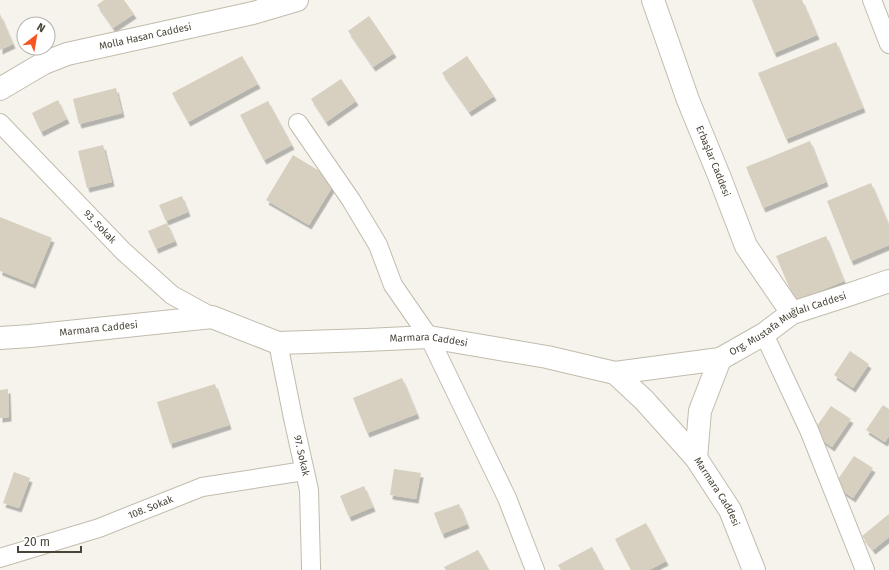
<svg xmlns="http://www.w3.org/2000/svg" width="889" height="570" font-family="'Fira Sans',sans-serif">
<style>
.building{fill:#d7d0c0;filter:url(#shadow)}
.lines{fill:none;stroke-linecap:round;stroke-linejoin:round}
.minor-casing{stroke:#c1bcad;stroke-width:20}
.tertiary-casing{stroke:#c1bcad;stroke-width:24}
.minor{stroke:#fff;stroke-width:18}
.tertiary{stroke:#fff;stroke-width:22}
.labels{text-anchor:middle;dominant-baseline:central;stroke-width:3;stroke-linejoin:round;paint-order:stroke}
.street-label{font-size:10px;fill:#494438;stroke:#fff}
</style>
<defs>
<filter id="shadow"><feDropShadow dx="2.5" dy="4.5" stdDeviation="0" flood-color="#0004"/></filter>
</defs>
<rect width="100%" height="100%" fill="#f5f3eb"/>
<g class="building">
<polygon points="104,0 124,0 134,14 113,28 97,5"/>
<polygon points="752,0 802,0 817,35 774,53"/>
<polygon points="0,14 13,44 0,50"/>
<polygon points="369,16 394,53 373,67 348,31"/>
<polygon points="836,42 863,108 786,139 758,73"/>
<polygon points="242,56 258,84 188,122 172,93"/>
<polygon points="467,56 494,96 469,112 442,73"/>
<polygon points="341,79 356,101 326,122 311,99"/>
<polygon points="116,88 122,113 79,124 73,99"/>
<polygon points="58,100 67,119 41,132 32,113"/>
<polygon points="268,101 292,145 264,160 240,115"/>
<polygon points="810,141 826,182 763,208 746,167"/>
<polygon points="103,145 112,182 87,188 78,151"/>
<polygon points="293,155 336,181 309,225 266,200"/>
<polygon points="871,183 889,226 889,245 851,261 827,201"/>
<polygon points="182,196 188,212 166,221 159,205"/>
<polygon points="0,217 52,238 33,284 0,271"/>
<polygon points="167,223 175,241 156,249 148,231"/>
<polygon points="826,236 844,281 795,301 776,256"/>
<polygon points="850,351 869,364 853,388 834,375"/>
<polygon points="402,378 417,414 367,433 353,398"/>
<polygon points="215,384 229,425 170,444 157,402"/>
<polygon points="8,389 9,417 0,418 0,390"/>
<polygon points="883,405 889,409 889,436 885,442 866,430"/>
<polygon points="831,406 851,419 832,447 812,433"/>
<polygon points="854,456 873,468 853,498 834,485"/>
<polygon points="394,469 421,473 416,499 390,495"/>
<polygon points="14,472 30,478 19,508 3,503"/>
<polygon points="364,486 373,507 349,517 340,496"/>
<polygon points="459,504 467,524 442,534 434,513"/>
<polygon points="889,514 889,537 873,550 862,536"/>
<polygon points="646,523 666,561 649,570 631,570 615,539"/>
<polygon points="592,547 604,570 561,570 558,565"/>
<polygon points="478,550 489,570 446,570 444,567"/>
</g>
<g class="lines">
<g class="minor-casing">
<g id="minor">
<polyline points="872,0 889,44"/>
<path id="s1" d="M 0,123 L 123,251 L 172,295 L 212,317"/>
<polyline points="298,123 351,200 378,245 393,285 429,337 507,498 535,570"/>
<polyline points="764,334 809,430 865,570"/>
<path id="s2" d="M 278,343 L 293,418 L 309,490 L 311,566 L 311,570"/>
<path id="s3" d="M 0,558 L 99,528 L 202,487 L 304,471"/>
</g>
</g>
<g class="tertiary-casing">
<g id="tertiary">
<path id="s4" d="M 653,0 L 688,100 L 720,178 L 746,246 L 792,313"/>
<path id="s5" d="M 0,89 L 44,63 L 67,54 L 253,13 L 297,0"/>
<path id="s6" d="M 0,338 L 30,336 L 212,317 L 278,343 L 366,340 L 429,337 L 547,357 L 615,373 L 644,400 L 696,458 L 730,510 L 754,570"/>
<path id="s7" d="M 615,373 L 720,359 L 764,334 L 792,313 L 851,294 L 889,281"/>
<polyline points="696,458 700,411 720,359"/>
</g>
</g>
<use href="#minor" class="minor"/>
<use href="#tertiary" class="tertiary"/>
</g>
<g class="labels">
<g class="street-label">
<text stroke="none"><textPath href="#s5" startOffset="156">Molla Hasan Caddesi</textPath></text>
<text stroke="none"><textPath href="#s4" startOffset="172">Erbaşlar Caddesi</textPath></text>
<text stroke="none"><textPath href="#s1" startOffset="144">93. Sokak</textPath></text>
<text stroke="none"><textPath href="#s7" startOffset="183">Org. Mustafa Muğlalı Caddesi</textPath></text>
<text stroke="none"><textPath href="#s6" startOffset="99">Marmara Caddesi</textPath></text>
<text stroke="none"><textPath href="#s6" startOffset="435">Marmara Caddesi</textPath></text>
<text stroke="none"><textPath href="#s2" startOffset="115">97. Sokak</textPath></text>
<text stroke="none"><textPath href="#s6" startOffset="782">Marmara Caddesi</textPath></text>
<text stroke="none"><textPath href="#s3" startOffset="159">108. Sokak</textPath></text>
</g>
</g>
<g transform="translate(36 36) rotate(31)"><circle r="19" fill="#ffffff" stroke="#b6b4af"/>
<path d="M0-3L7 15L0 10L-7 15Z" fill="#f65420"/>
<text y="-6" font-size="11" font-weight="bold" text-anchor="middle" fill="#494438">N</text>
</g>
<path d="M18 546v6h63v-6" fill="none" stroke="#494438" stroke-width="2"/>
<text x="24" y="546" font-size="12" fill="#494438" stroke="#ffffff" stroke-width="3" paint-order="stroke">20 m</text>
</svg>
